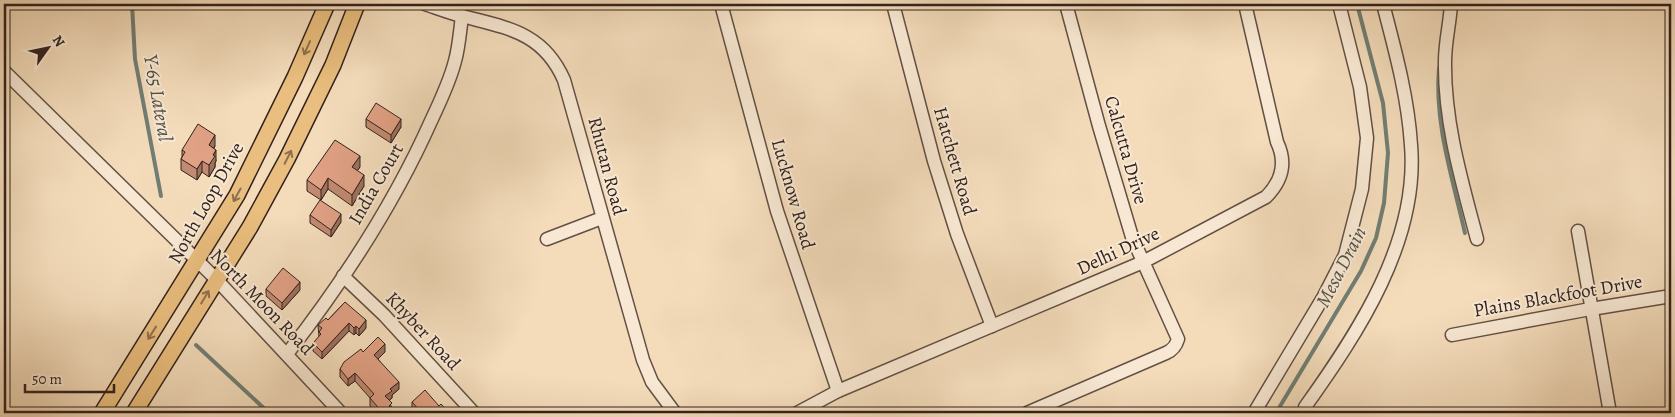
<svg xmlns="http://www.w3.org/2000/svg" width="1675" height="417" font-family="Alegreya,serif">
<style>
.lines{fill:none;stroke-linecap:round;stroke-linejoin:round}
.stream{stroke:#717e74;stroke-width:4}
.minor-casing{stroke:#625044;stroke-width:15}
.major-casing{stroke:#31221d;stroke-width:18}
.minor{stroke:#f8e8d3;stroke-width:12}
.major{stroke:#eabe7e;stroke-width:15}
.wall{fill:#c28a72;stroke:#31221d}
.shaded-wall{fill:#9e715d;stroke:#31221d}
.building{fill:#e1a185;stroke:#31221d}
.oneway{stroke:#8e704e}
.labels{text-anchor:middle;dominant-baseline:central;stroke-width:4;stroke-linejoin:round;paint-order:stroke}
.street-label{font-size:19px;fill:#31221d;stroke:#f8e8d3}
.water-label{font-size:20px;font-style:italic;fill:#515048;stroke:#f8e8d3}
</style>
<rect width="100%" height="100%" fill="#f4dcbb"/>
<filter id="stains"><feTurbulence type="fractalNoise" baseFrequency=".004" numOctaves="4"/><feColorMatrix values="0 0 0 0 .2 0 0 0 0 .09 0 0 0 0 .02 0 0 0 .5 -.17"/></filter>
<radialGradient id="worn" r=".72"><stop offset=".6" stop-color="#630" stop-opacity="0"/><stop offset="1" stop-color="#630" stop-opacity=".3"/></radialGradient>
<g class="lines">
<g class="stream">
<polyline points="132,4 135,59 161,196"/>
<path d="M 1439,68 C 1434,123 1453,180 1465,233"/>
<polyline points="196,345 269,413"/>
<polyline points="1276,413 1361,271 1376,238 1384,203 1388,153 1383,103 1357,4"/>
</g>
<g class="minor-casing">
<g id="minor">
<path d="M 425,4 C 437,8 450,13 462,16 C 507,28 543,32 564,80 L 643,360 L 652,382 L 675,413"/>
<polyline points="721,4 777,211 838,391"/>
<polyline points="893,4 934,161 957,234 992,326"/>
<path d="M 1451,4 C 1450,23 1445,42 1445,61 C 1444,122 1462,182 1477,239"/>
<polyline points="4,71 216,279 341,413"/>
<polyline points="1578,231 1610,413"/>
<polyline points="547,239 602,218"/>
<polyline points="343,276 384,315 474,413"/>
<polyline points="1452,335 1585,310 1671,296"/>
<path d="M 287,354 C 343,282 394,204 431,121 C 440,102 450,81 455,61 C 459,47 460,31 462,16"/>
<path d="M 797,413 L 838,391 L 1143,262 L 1266,197 C 1282,181 1287,163 1277,142 L 1245,4"/>
<path d="M 1027,413 L 1166,353 C 1173,350 1176,346 1178,339 L 1132,237 L 1099,126 L 1066,4"/>
<polyline points="1254,413 1324,296 1345,255 1362,189 1367,138 1360,87 1339,4"/>
<path d="M 1305,413 L 1305,407 C 1358,333 1419,241 1411,145 C 1408,97 1395,50 1383,4"/>
</g>
</g>
<g class="major-casing">
<g id="major">
<polyline points="102,413 237,195 295,77 327,4"/>
<polyline points="134,413 250,227 287,159 333,65 357,4"/>
</g>
</g>
<use href="#minor" class="minor"/>
<use href="#major" class="major"/>
</g>
<g class="wall">
<polygon points="366,119 401,127 391,143 366,127"/>
<polygon points="215,146 214,148 216,161 215,163 215,167 209,177 202,172 197,180 181,170 181,159 182,157 182,150"/>
<polygon points="360,167 357,171 364,186 352,206 328,189 321,200 307,191 307,180"/>
<polygon points="310,215 341,222 331,237 310,223"/>
<polygon points="266,289 300,290 282,310 266,296"/>
<polygon points="345,302 366,328 359,336 356,333 354,335 349,331 322,359 313,351 313,343 319,337 318,325 328,320"/>
<polygon points="363,352 385,352 378,359 399,389 392,395 392,398 389,400 392,409 396,413 376,413 370,406 370,398 355,381 348,386 340,377 340,369"/>
<polygon points="412,402 439,406 449,413 414,413 412,411"/>
</g>
<g class="shaded-wall">
<polygon points="401,119 401,127 391,143 391,135"/>
<polygon points="215,135 215,146 209,156 209,145"/>
<polygon points="216,150 216,161 215,163 215,167 209,177 209,165 213,155"/>
<polygon points="360,156 360,167 352,178 352,167"/>
<polygon points="202,161 202,172 197,180 197,169"/>
<polygon points="364,175 364,186 352,206 352,195"/>
<polygon points="328,178 328,189 321,200 321,190"/>
<polygon points="341,214 341,222 331,237 331,230"/>
<polygon points="300,282 300,290 282,310 282,303"/>
<polygon points="366,320 366,328 359,336 359,329"/>
<polygon points="349,323 349,331 322,359 322,352"/>
<polygon points="356,326 356,333 354,335 354,328"/>
<polygon points="385,344 385,352 374,363 374,355"/>
<polygon points="355,373 355,381 348,386 348,379"/>
<polygon points="399,382 399,389 392,395 392,398 385,404 385,396 390,389"/>
</g>
<g class="building">
<polygon points="376,103 401,119 391,135 366,119"/>
<polygon points="198,124 215,135 209,145 216,150 213,155 215,156 209,165 202,161 197,169 181,159 185,152 182,150"/>
<polygon points="335,140 360,156 352,167 364,175 352,195 328,178 321,190 307,180"/>
<polygon points="320,200 341,214 331,230 310,215"/>
<polygon points="283,268 300,282 282,303 266,289"/>
<polygon points="345,302 366,320 359,329 356,326 354,328 349,323 322,352 313,343 321,334 319,332 322,328 318,325 326,318 328,320"/>
<polygon points="378,337 385,344 374,355 399,382 390,389 392,391 385,396 392,403 389,406 396,413 383,413 370,398 374,394 355,373 348,379 340,369 344,362 361,349 363,352"/>
<polygon points="425,390 439,406 441,404 449,413 422,413 412,402"/>
<polygon points="1582,408 1583,413 1558,413"/>
</g>
<defs><path id="oneway-shaft" d="M-6 0H5M1.5-3L5.5 0L1.5 3" fill="none" stroke-width="1.6" stroke-linecap="round" stroke-linejoin="round" transform="scale(1.25)"/></defs>
<g class="oneway">
<use href="#oneway-shaft" transform="translate(307 48) rotate(114)"/>
<use href="#oneway-shaft" transform="translate(288 157) rotate(-63)"/>
<use href="#oneway-shaft" transform="translate(237 195) rotate(119)"/>
<use href="#oneway-shaft" transform="translate(205 297) rotate(-59)"/>
<use href="#oneway-shaft" transform="translate(152 333) rotate(122)"/>
</g>
<g class="labels">
<g class="street-label">
<text transform="translate(1126 150) rotate(74)">Calcutta Drive</text>
<text transform="translate(955 161) rotate(74)">Hatchett Road</text>
<text transform="translate(607 166) rotate(75)">Rhutan Road</text>
<text transform="translate(376 184) rotate(-60)">India Court</text>
<text transform="translate(793 194) rotate(74)">Lucknow Road</text>
<text transform="translate(206 203) rotate(-61)">North Loop Drive</text>
<text transform="translate(1118 251) rotate(-25)">Delhi Drive</text>
<text transform="translate(1558 296) rotate(-10)">Plains Blackfoot Drive</text>
<text transform="translate(262 302) rotate(46)">North Moon Road</text>
<text transform="translate(423 331) rotate(47)">Khyber Road</text>
</g>
<g class="water-label">
<text transform="translate(158 98) rotate(80)">Y-65 Lateral</text>
<text transform="translate(1341 267) rotate(-63)">Mesa Drain</text>
</g>
</g>
<rect width="1675" height="417" fill="none" stroke="#f4dcbb" stroke-width="20"/>
<rect x="5" y="5" width="1665" height="407" fill="none" stroke="#31221d" stroke-width="2.5"/>
<rect x="10" y="10" width="1655" height="397" fill="none" stroke="#31221d"/>
<g transform="translate(48 48) rotate(57)" stroke="#f8e8d3" stroke-width="4" paint-order="stroke">
<path d="M0-4L9 19L0 12L-9 19Z" fill="#31221d"/>
<text y="-8" font-size="14" font-weight="bold" text-anchor="middle" fill="#31221d">N</text>
</g>
<path d="M25 384v8h89v-8" fill="none" stroke="#31221d" stroke-width="2.5"/>
<text x="32" y="384" font-size="15" fill="#31221d" stroke="#f8e8d3" stroke-width="4" paint-order="stroke">50 m</text>
<rect width="100%" height="100%" filter="url(#stains)"/>
<rect width="100%" height="100%" fill="url(#worn)"/>
</svg>
